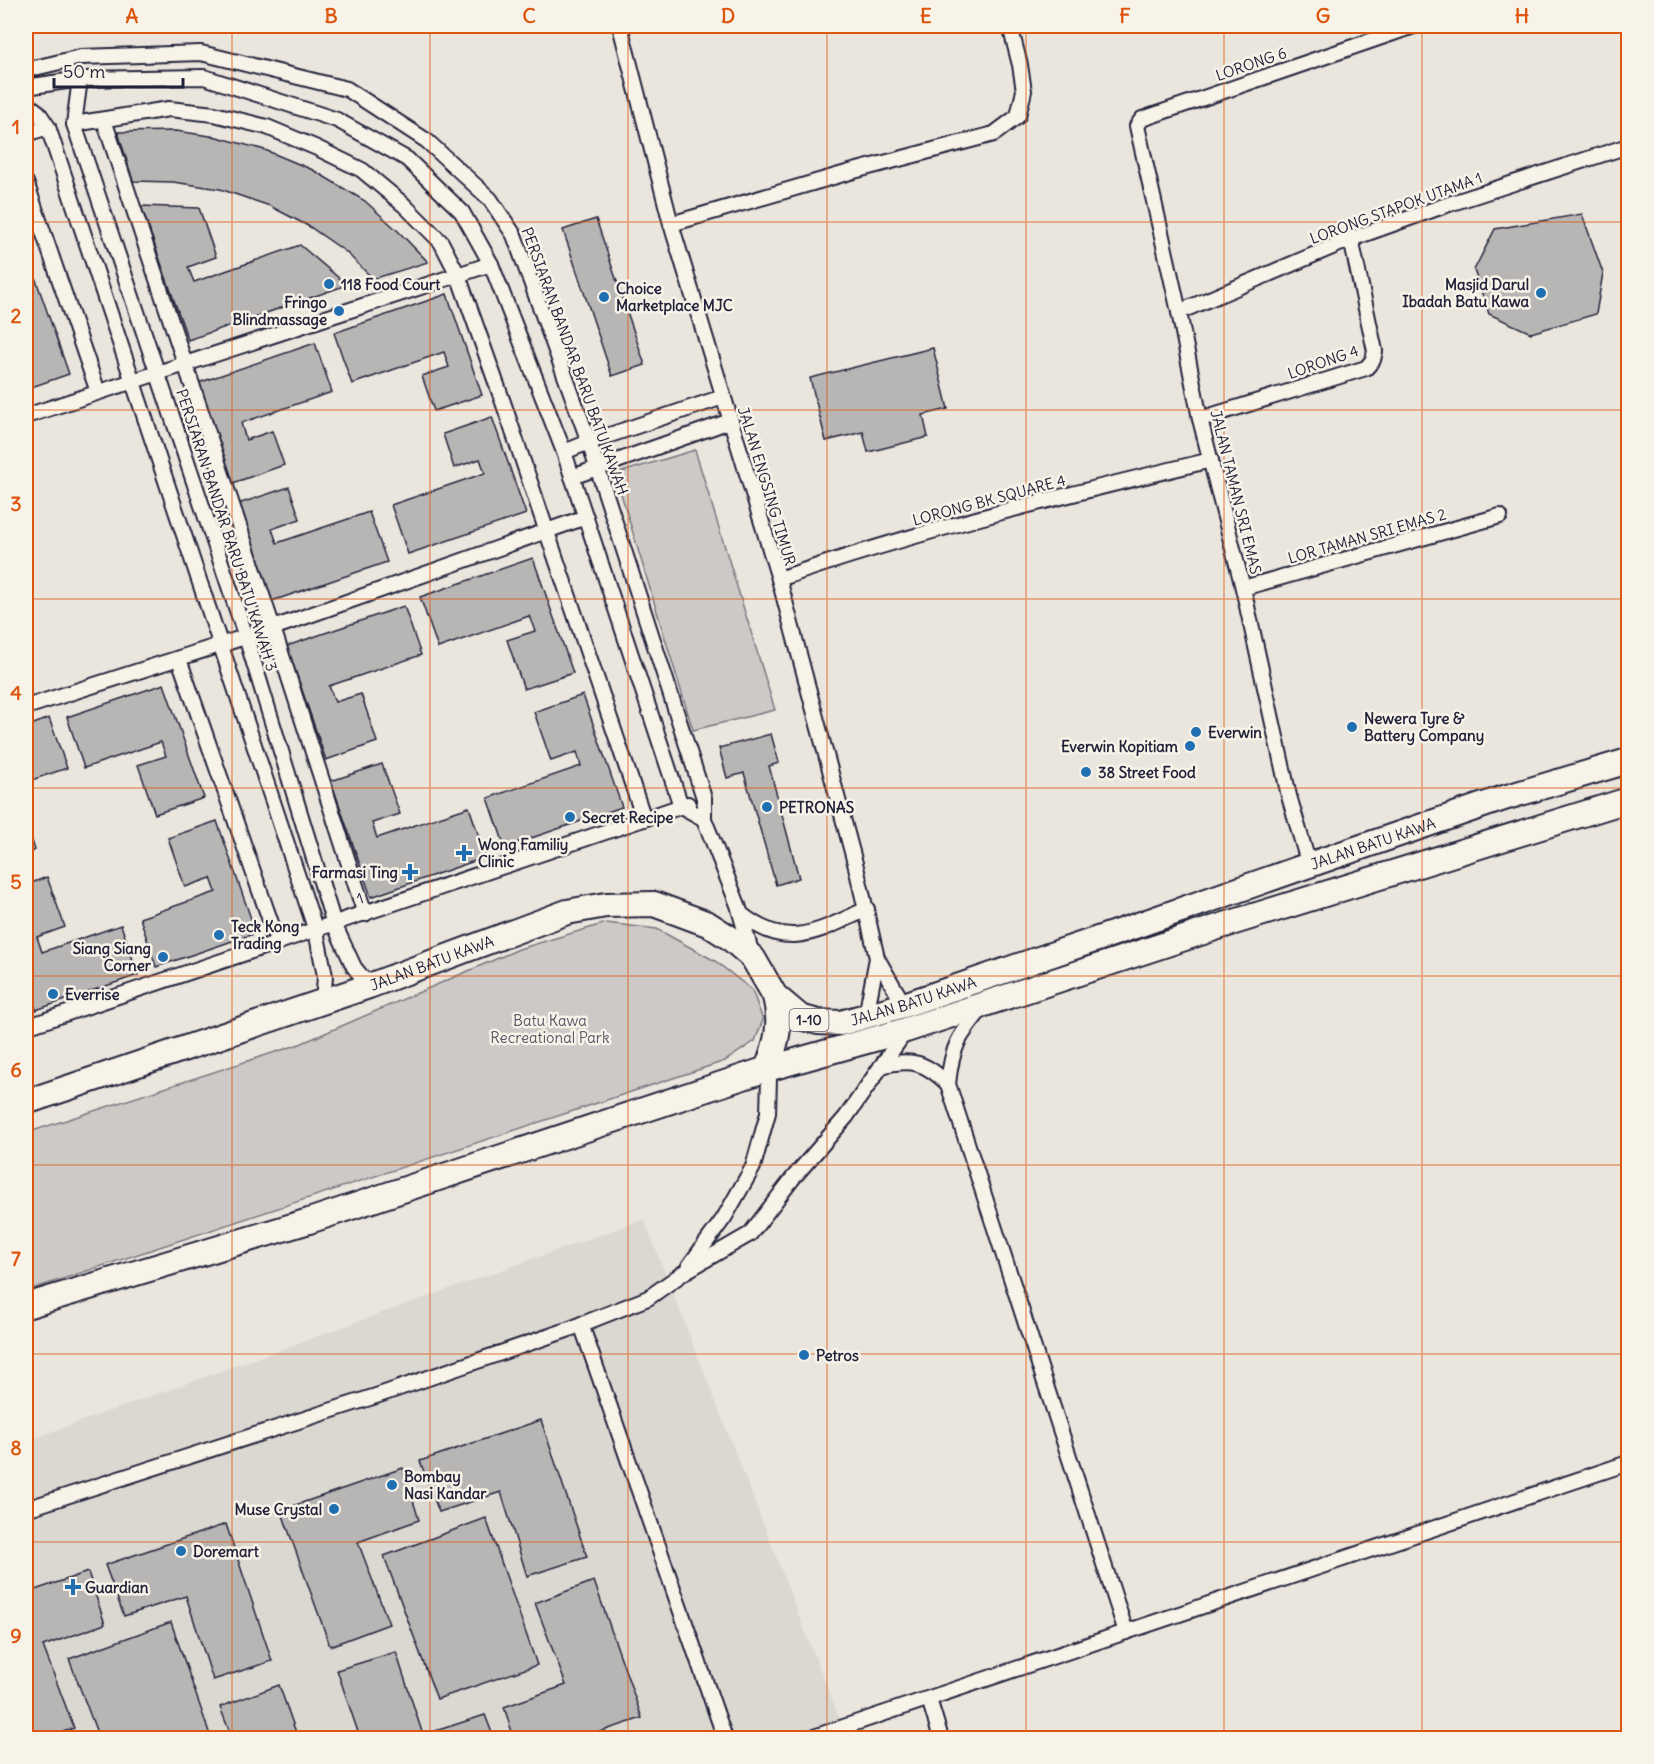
<svg xmlns="http://www.w3.org/2000/svg" width="1654" height="1764" font-family="Delius,sans-serif">
<style>
.built{fill:#dbd8d2}
.green{fill:#cdc9c6;stroke:#787680;stroke-width:1.5}
.building{fill:#b8b6b5;stroke:#22223b;stroke-width:1.5}
.lines{fill:none;stroke-linecap:round;stroke-linejoin:round}
.street-casing{stroke:#22223b;stroke-width:18}
.highway-casing{stroke:#22223b;stroke-width:28}
.street{stroke:#f7f3e8;stroke-width:14}
.highway{stroke:#f7f3e8;stroke-width:24}
.grid{fill:none;stroke:#de560e;stroke-width:1.5;stroke-opacity:0.55}
.poi-dot{fill:#1f6fb2;stroke:#f7f3e8;stroke-width:2}
.labels{text-anchor:middle;dominant-baseline:central;stroke-width:5;stroke-linejoin:round;paint-order:stroke}
.shield{fill:#f7f3e8;stroke:#62616f;stroke-width:1.5}
.shield-label{font-size:14px;font-weight:bold;fill:#22223b}
.street-label{font-size:15px;fill:#22223b;stroke:#f7f3e8}
.poi-label{font-size:15px;font-weight:bold;fill:#22223b;stroke:#f7f3e8;text-anchor:start}
.park-label{font-size:15px;fill:#555465;stroke:#f7f3e8}
.neatline{fill:none;stroke:#de560e;stroke-width:2}
.grid-label{font-size:20px;text-anchor:middle;font-weight:bold;fill:#de560e}
</style>
<rect width="100%" height="100%" fill="#eae6de"/>
<filter id="ink" filterUnits="userSpaceOnUse"><feTurbulence type="fractalNoise" baseFrequency=".0167" numOctaves="2"/><feDisplacementMap in="SourceGraphic" scale="12" xChannelSelector="R" yChannelSelector="G"/><feConvolveMatrix kernelMatrix="1 2 1 2 8 2 1 2 1" color-interpolation-filters="sRGB"/></filter>
<g filter="url(#ink)">
<polygon class="built" points="644,1219 847,1738 26,1738 26,1441"/>
<g class="green">
<polygon points="695,450 775,710 693,730 615,474"/>
<polygon points="606,923 657,929 715,961 752,990 763,1020 755,1041 725,1061 26,1291 26,1133 300,1044 519,949"/>
</g>
<g class="building">
<polygon points="176,131 217,137 265,150 313,170 365,201 398,231 428,262 373,279 346,252 310,227 270,206 220,189 173,182 133,181 118,132"/>
<polygon points="141,206 199,208 216,257 188,267 194,282 300,245 347,285 188,340"/>
<polygon points="1582,214 1603,273 1596,314 1531,333 1489,314 1474,270 1495,229"/>
<polygon points="596,219 645,365 612,376 563,230"/>
<polygon points="26,237 32,256 26,258"/>
<polygon points="35,277 69,374 26,389 26,334 28,333 26,325 26,280"/>
<polygon points="447,294 482,395 434,411 422,376 449,367 444,352 352,384 334,333"/>
<polygon points="315,343 332,392 241,423 246,440 272,431 284,465 233,483 198,383"/>
<polygon points="933,348 948,409 923,415 928,437 868,452 863,432 826,441 810,378"/>
<polygon points="492,417 526,514 408,554 391,505 485,473 480,459 454,468 443,434"/>
<polygon points="289,487 300,519 272,529 277,543 369,512 387,562 272,601 238,504"/>
<polygon points="533,558 573,673 524,689 507,640 535,631 529,616 438,648 420,597"/>
<polygon points="404,606 421,655 329,686 335,702 361,694 377,742 326,760 287,646"/>
<polygon points="164,684 204,798 155,814 138,765 166,756 161,742 84,768 67,717"/>
<polygon points="583,695 622,807 505,847 488,798 581,766 577,752 551,761 534,712"/>
<polygon points="49,718 67,768 26,782 26,727"/>
<polygon points="771,734 779,763 769,766 799,878 776,885 744,773 727,778 719,748"/>
<polygon points="382,764 400,814 372,823 377,838 469,807 486,857 371,897 331,781"/>
<polygon points="217,821 256,933 156,967 140,918 216,892 211,878 185,887 168,838"/>
<polygon points="26,822 35,850 26,854"/>
<polygon points="47,877 65,927 37,937 42,952 121,925 138,975 36,1010 26,980 26,885"/>
<polygon points="541,1420 587,1557 527,1576 501,1492 439,1512 420,1461"/>
<polygon points="403,1468 419,1520 358,1542 389,1624 330,1646 281,1510"/>
<polygon points="486,1518 537,1665 437,1699 384,1556"/>
<polygon points="226,1524 272,1661 213,1680 186,1596 124,1616 105,1565"/>
<polygon points="88,1572 105,1624 43,1646 74,1728 46,1738 26,1738 26,1593"/>
<polygon points="594,1581 642,1718 581,1738 514,1738 504,1707 566,1685 535,1603"/>
<polygon points="171,1622 211,1738 99,1738 69,1659"/>
<polygon points="396,1652 423,1735 485,1715 494,1738 360,1738 337,1670"/>
<polygon points="279,1685 298,1738 232,1738 220,1707"/>
</g>
<g class="lines">
<g class="street-casing">
<g id="street">
<polyline points="620,26 671,224 779,579 856,867 877,958 904,1005"/>
<polyline points="26,70 81,57 201,53 347,89 427,141 490,199 514,235 589,442 704,798 704,819 738,905 752,955"/>
<polyline points="80,79 74,124 246,637 334,924 354,967 369,986"/>
<polyline points="26,87 80,79 204,77 337,120 407,159 462,212 491,264 564,452 681,806 704,819"/>
<polyline points="26,103 38,112 48,127 316,931 325,976 323,1002"/>
<polyline points="104,120 273,628 365,914"/>
<polyline points="74,124 169,109 214,114 267,127 317,148 362,170 404,205 441,242 458,275 504,405 644,819"/>
<polyline points="26,134 48,127"/>
<polyline points="26,182 98,392"/>
<polyline points="671,224 850,172 994,134 1018,116 1024,91 1020,65 1010,26"/>
<polyline points="1179,312 1351,239 1449,204 1628,146"/>
<polyline points="26,416 491,264"/>
<polyline points="1200,419 1366,368 1373,360 1375,351 1351,239"/>
<polyline points="564,452 589,442 723,397"/>
<polyline points="572,477 730,421"/>
<path d="M 779,579 C 920,530 1066,495 1211,460"/>
<polyline points="1243,588 1500,516"/>
<polyline points="179,659 278,943"/>
<polyline points="26,707 273,628 586,517"/>
<polyline points="1309,865 1289,796 1243,588 1200,419 1179,312 1137,126 1142,119 1414,26"/>
<path d="M 741,914 C 788,952 818,931 867,909"/>
<path d="M 983,1007 C 959,1036 952,1045 948,1084 L 1126,1632"/>
<polyline points="866,1016 877,958"/>
<polyline points="26,1027 688,804"/>
<path d="M 881,1066 C 912,1058 925,1062 948,1084"/>
<polyline points="689,1266 724,1218 753,1167 768,1113 769,1078 767,1069"/>
<polyline points="581,1324 725,1738"/>
<polyline points="26,1509 379,1395 567,1330 648,1298 686,1271 750,1234 793,1178 846,1117 905,1032"/>
<polyline points="929,1699 941,1738"/>
<polyline points="811,1738 1628,1463"/>
</g>
</g>
<g class="highway-casing">
<g id="highway">
<path d="M 767,1069 C 777,1042 782,1024 775,996"/>
<path id="s1" d="M 26,1102 L 369,986 L 567,912 L 606,905 L 654,904 L 708,924 L 730,938 L 753,958 L 775,996 L 800,1017 L 818,1022 L 841,1023 L 904,1005 L 1118,932 L 1309,865 L 1504,798 L 1628,761"/>
<polyline points="26,1306 309,1221 767,1069 906,1030 1215,928 1628,800"/>
</g>
</g>
<use href="#street" class="street"/>
<use href="#highway" class="highway"/>
</g>
</g>
<path class="grid" d="M 232,26 L 232,1738M 430,26 L 430,1738M 628,26 L 628,1738M 827,26 L 827,1738M 1026,26 L 1026,1738M 1224,26 L 1224,1738M 1422,26 L 1422,1738M 26,222 L 1628,222M 26,410 L 1628,410M 26,599 L 1628,599M 26,788 L 1628,788M 26,976 L 1628,976M 26,1165 L 1628,1165M 26,1354 L 1628,1354M 26,1542 L 1628,1542"/>
<g class="poi-dot">
<circle cx="329" cy="284" r="6"/>
<circle cx="1541" cy="293" r="6"/>
<circle cx="604" cy="297" r="6"/>
<circle cx="339" cy="311" r="6"/>
<circle cx="1352" cy="727" r="6"/>
<circle cx="1196" cy="732" r="6"/>
<circle cx="1190" cy="746" r="6"/>
<circle cx="1086" cy="772" r="6"/>
<circle cx="767" cy="807" r="6"/>
<circle cx="570" cy="817" r="6"/>
<path d="M461 844h6v6h6v6h-6v6h-6v-6h-6v-6h6z"/>
<path d="M407 863h6v6h6v6h-6v6h-6v-6h-6v-6h6z"/>
<circle cx="219" cy="935" r="6"/>
<circle cx="163" cy="957" r="6"/>
<circle cx="53" cy="994" r="6"/>
<circle cx="804" cy="1355" r="6"/>
<circle cx="392" cy="1485" r="6"/>
<circle cx="334" cy="1509" r="6"/>
<circle cx="181" cy="1551" r="6"/>
<path d="M70 1578h6v6h6v6h-6v6h-6v-6h-6v-6h6z"/>
</g>
<g class="labels">
<rect class="shield" x="789.5" y="1009" width="39" height="22" rx="4.5"/>
<g class="shield-label">
<text x="809" y="1020">1-10</text>
</g>
<g class="street-label">
<text transform="translate(1251 64) rotate(-19)">LORONG 6</text>
<text transform="translate(1396 208) rotate(-20)">LORONG STAPOK UTAMA 1</text>
<text transform="translate(575 361) rotate(70)">PERSIARAN BANDAR BARU BATU KAWAH</text>
<text transform="translate(1323 362) rotate(-19)">LORONG 4</text>
<text transform="translate(767 486) rotate(73)">JALAN ENGSING TIMUR</text>
<text transform="translate(1236 492) rotate(76)">JALAN TAMAN SRI EMAS</text>
<text transform="translate(989 500) rotate(-15)">LORONG BK SQUARE 4</text>
<text transform="translate(227 530) rotate(72)">PERSIARAN BANDAR BARU BATU KAWAH 3</text>
<text transform="translate(1367 536) rotate(-16)">LOR TAMAN SRI EMAS 2</text>
<text stroke="none"><textPath href="#s1" startOffset="1455">JALAN BATU KAWA</textPath></text>
<text transform="translate(360 898) rotate(-19)">1</text>
<text stroke="none"><textPath href="#s1" startOffset="429">JALAN BATU KAWA</textPath></text>
<text stroke="none"><textPath href="#s1" startOffset="969">JALAN BATU KAWA</textPath></text>
</g>
<g class="poi-label">
<text x="341" y="284">118 Food Court</text>
<text x="1529" y="284" text-anchor="end">Masjid Darul<tspan x="1529" dy="17">Ibadah Batu Kawa</tspan></text>
<text x="616" y="288">Choice<tspan x="616" dy="17">Marketplace MJC</tspan></text>
<text x="327" y="302" text-anchor="end">Fringo<tspan x="327" dy="17">Blindmassage</tspan></text>
<text x="1364" y="718">Newera Tyre &amp;<tspan x="1364" dy="17">Battery Company</tspan></text>
<text x="1208" y="732">Everwin</text>
<text x="1178" y="746" text-anchor="end">Everwin Kopitiam</text>
<text x="1098" y="772">38 Street Food</text>
<text x="779" y="807">PETRONAS</text>
<text x="582" y="817">Secret Recipe</text>
<text x="478" y="844">Wong Familiy<tspan x="478" dy="17">Clinic</tspan></text>
<text x="398" y="872" text-anchor="end">Farmasi Ting</text>
<text x="231" y="926">Teck Kong<tspan x="231" dy="17">Trading</tspan></text>
<text x="151" y="948" text-anchor="end">Siang Siang<tspan x="151" dy="17">Corner</tspan></text>
<text x="65" y="994">Everrise</text>
<text x="816" y="1355">Petros</text>
<text x="404" y="1476">Bombay<tspan x="404" dy="17">Nasi Kandar</tspan></text>
<text x="322" y="1509" text-anchor="end">Muse Crystal</text>
<text x="193" y="1551">Doremart</text>
<text x="85" y="1587">Guardian</text>
</g>
<g class="park-label">
<text x="550" y="1020">Batu Kawa<tspan x="550" dy="17">Recreational Park</tspan></text>
</g>
</g>
<rect width="1654" height="1764" fill="none" stroke="#f7f3e8" stroke-width="66"/>
<path d="M54 78v9h129v-9" fill="none" stroke="#22223b" stroke-width="3"/>
<text x="63" y="78" font-size="18" fill="#22223b" stroke="#f7f3e8" stroke-width="4.5" paint-order="stroke">50 m</text>
<rect x="33" y="33" width="1588" height="1698" class="neatline"/>
<g class="grid-label">
<text x="132" y="23">A</text>
<text x="331" y="23">B</text>
<text x="529" y="23">C</text>
<text x="728" y="23">D</text>
<text x="926" y="23">E</text>
<text x="1125" y="23">F</text>
<text x="1323" y="23">G</text>
<text x="1522" y="23">H</text>
<text x="16" y="134">1</text>
<text x="16" y="323">2</text>
<text x="16" y="511">3</text>
<text x="16" y="700">4</text>
<text x="16" y="889">5</text>
<text x="16" y="1077">6</text>
<text x="16" y="1266">7</text>
<text x="16" y="1455">8</text>
<text x="16" y="1643">9</text>
</g>
</svg>
